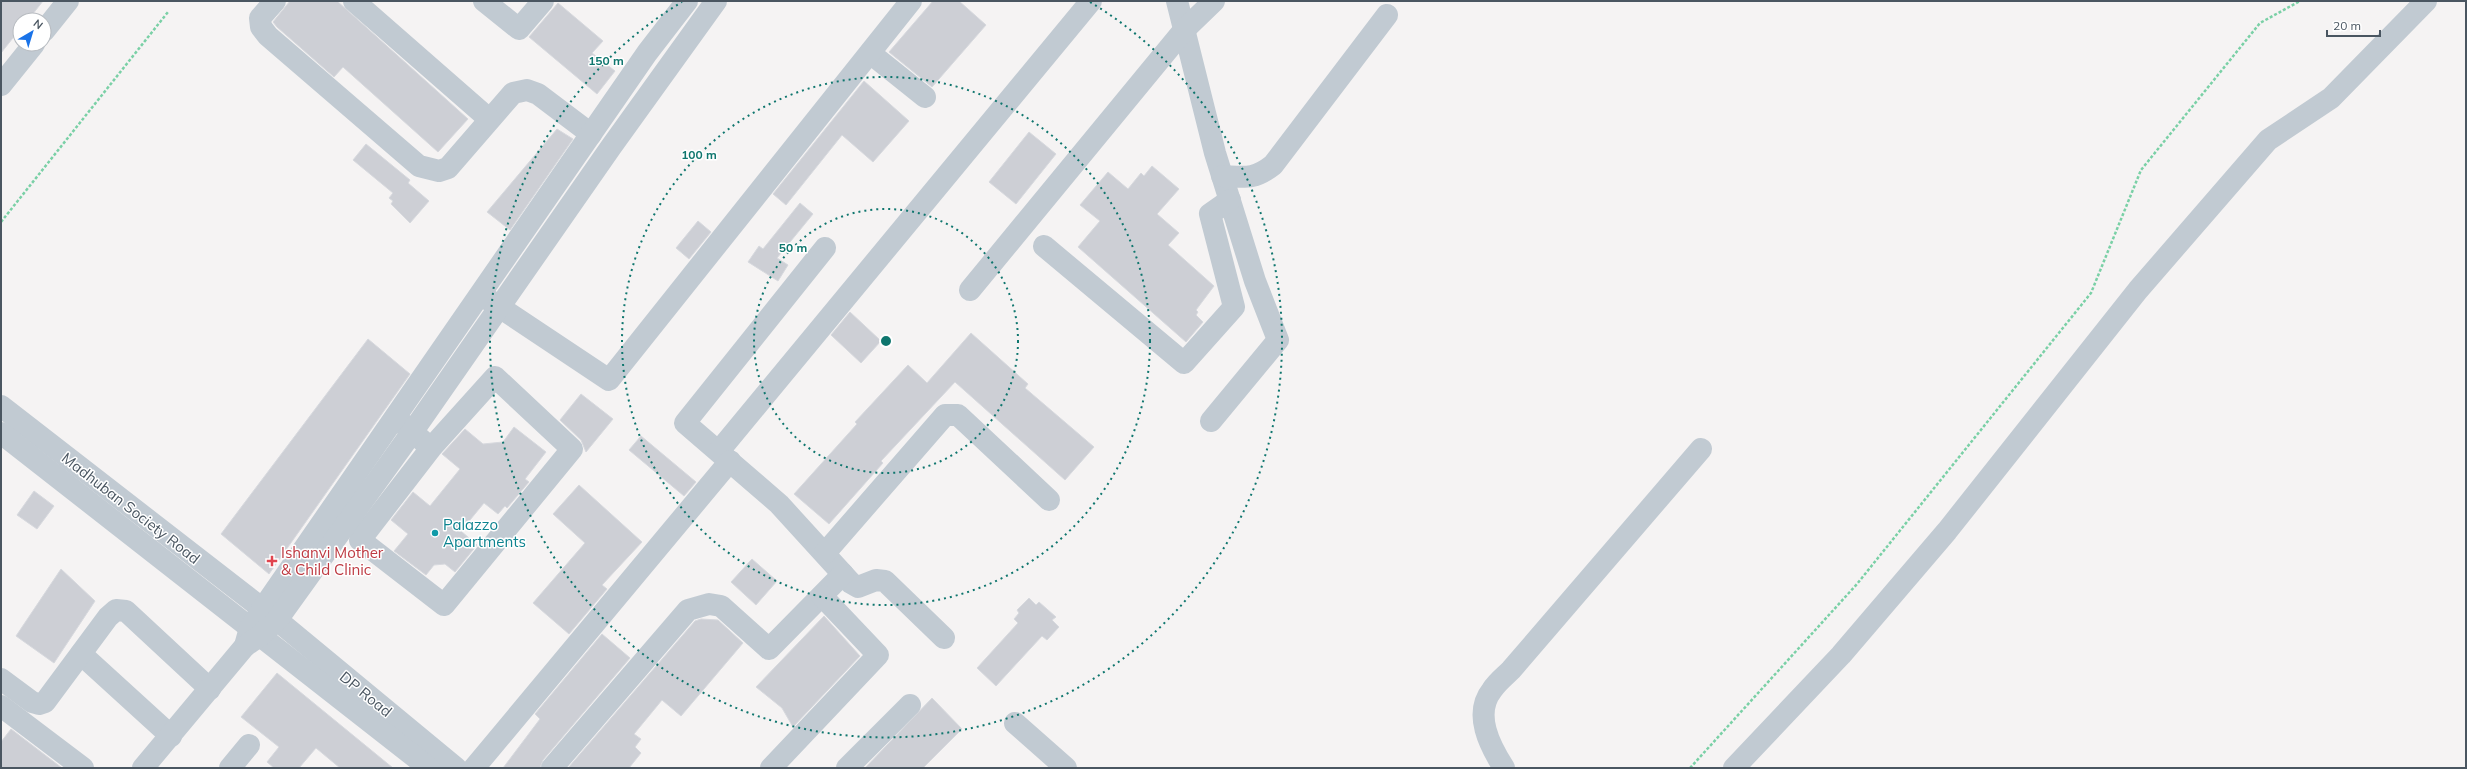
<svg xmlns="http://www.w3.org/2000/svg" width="2467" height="769" font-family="Mulish,sans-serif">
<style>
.building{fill:#cdcfd5;stroke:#d7d9de}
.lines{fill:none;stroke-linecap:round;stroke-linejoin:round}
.path{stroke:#7ad0a6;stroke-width:2.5;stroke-dasharray:3 2;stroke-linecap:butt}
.minor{stroke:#c1cad2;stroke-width:22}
.ring{fill:none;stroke:#0f766e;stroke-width:2;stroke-dasharray:2 4}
.culture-dot{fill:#0f9aa8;stroke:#fff;stroke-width:1.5}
.health-dot{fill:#e0444e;stroke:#fff;stroke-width:1.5}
.labels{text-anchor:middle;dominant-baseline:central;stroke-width:3;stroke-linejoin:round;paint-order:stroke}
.street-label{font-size:15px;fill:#4a5661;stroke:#fff}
.culture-label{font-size:15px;fill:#0d838f;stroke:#fff;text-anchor:start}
.health-label{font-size:15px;fill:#be3a42;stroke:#fff;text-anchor:start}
.centre{fill:#0f766e;stroke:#fff;stroke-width:2}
.ring-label{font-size:12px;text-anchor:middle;font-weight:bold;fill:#0f766e;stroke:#fff;stroke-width:3;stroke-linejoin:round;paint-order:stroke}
</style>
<rect width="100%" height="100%" fill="#f5f3f3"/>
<g class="building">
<polygon points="1,1 43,1 28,20 20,20 20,29 1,53"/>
<polygon points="290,1 337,1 468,119 438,152 343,67 334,77 277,27 273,22"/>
<polygon points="933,1 959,1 986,25 932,87 889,52"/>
<polygon points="558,3 603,41 592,53 615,71 597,94 529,37"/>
<polygon points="864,81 909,121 873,162 842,135 786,205 773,194"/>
<polygon points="557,129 573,139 510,230 487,212"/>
<polygon points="1029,132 1056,154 1016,204 989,182"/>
<polygon points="366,144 410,180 408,183 429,201 410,223 391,204 393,201 389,198 393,193 353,160"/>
<polygon points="1152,166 1179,189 1157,214 1179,233 1168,245 1214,286 1196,310 1198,312 1196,315 1203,322 1186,342 1078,247 1100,221 1080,205 1108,172 1128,189 1141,173 1144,176"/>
<polygon points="800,203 813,214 777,258 788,265 778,281 748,262 759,246 763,249"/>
<polygon points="698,221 711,232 689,259 676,248"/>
<polygon points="850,312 881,341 861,363 831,335"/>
<polygon points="971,333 1028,384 1025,388 1094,447 1065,480 955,382 881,461 883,463 829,524 794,494 857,424 855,422 908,365 927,383"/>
<polygon points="368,339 410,374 269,574 221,534"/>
<polygon points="581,394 613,419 586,452 581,440 560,420"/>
<polygon points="514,427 546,452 525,479 529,482 507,508 505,506 498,514 484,503 461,531 477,545 455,572 445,564 434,565 426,575 394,551 408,534 391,520 413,492 430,506 460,469 442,454 465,429 483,444 503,442"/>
<polygon points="641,436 696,482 684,496 629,450"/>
<polygon points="579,485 642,542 602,585 607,589 569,634 533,603 585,543 553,514"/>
<polygon points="34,491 54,506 37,529 17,515"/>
<polygon points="752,559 777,581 756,605 731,582"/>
<polygon points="61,569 95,601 54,663 16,636"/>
<polygon points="1029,598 1036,605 1039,602 1056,617 1052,620 1059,627 1047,640 1042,636 996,686 977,668 1018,623 1014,619 1019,613 1017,610"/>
<polygon points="824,616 860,656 793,727 782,708 756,687"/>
<polygon points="701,619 718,620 743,643 681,716 662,700 634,734 641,739 635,747 641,753 629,768 568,768 695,621"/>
<polygon points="602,634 630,658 543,760 540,768 503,768 540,719 535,714"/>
<polygon points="277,673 393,768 340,768 316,748 299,768 274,768 267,762 279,747 241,717"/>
<polygon points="932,698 962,729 923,768 865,768"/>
<polygon points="11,729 62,768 1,768 1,742"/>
</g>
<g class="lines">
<g class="path">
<polyline points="1,222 168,12"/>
<polyline points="1690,768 1857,584 2091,293 2141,170 2260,23 2300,1"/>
</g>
<g class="minor">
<polyline points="275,1 260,18 261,27 268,36 419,166 439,171 448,168 513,93 527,90 538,94 591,134"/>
<polyline points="354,1 489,119"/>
<polyline points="484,1 519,29 543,1"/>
<polyline points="1177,1 1215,153 1255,281 1278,340 1211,421"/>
<polyline points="44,31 68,1"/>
<polyline points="870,53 925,97"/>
<polyline points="1,85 34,44"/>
<path d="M 1222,176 C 1245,177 1254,180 1273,165 L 1387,15"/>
<polyline points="1044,246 1184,363 1234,307 1210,214 1230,200"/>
<polyline points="825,248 685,423 779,504 851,583 858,587 876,580 885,581 944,638"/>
<polyline points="970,290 1184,30 1214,1"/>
<polyline points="489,300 609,380 911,1"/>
<polyline points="1,406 277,620 456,768"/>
<polyline points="402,423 431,448 495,377 572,449 444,605 360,540 431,448"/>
<polyline points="1,433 429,768"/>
<polyline points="719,451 1091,1"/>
<polyline points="825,553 945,415 958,415 1049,500"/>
<polyline points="245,646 250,628 263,608 647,53 687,1"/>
<polyline points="81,654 171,736"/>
<polyline points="1,679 32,702 39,704 45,702 108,617 116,610 126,611 210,689"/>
<polyline points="1,706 83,768"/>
<polyline points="1015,723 1066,768"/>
<polyline points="143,768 245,646 261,635 277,620 413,431 611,147 716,1"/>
<polyline points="230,768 249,745"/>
<polyline points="474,768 730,461"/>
<polyline points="552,768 688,610 709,604 721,606 769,649 843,574"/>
<polyline points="771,768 878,655 822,596"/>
<polyline points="847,768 910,705"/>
<path d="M 1504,768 C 1490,746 1473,714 1492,690 C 1497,682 1505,676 1511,670 L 1701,449"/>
<polyline points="1734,768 1841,655 1947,531 2138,290 2268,140 2331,98 2426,1"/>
</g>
</g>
<g class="ring">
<circle cx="886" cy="341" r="132"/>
<circle cx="886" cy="341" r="264"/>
<path d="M1090 2A396 396 0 1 1 682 2"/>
</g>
<circle class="culture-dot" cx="435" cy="533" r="4"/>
<path class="health-dot" d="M270 555h4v4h4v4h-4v4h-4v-4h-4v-4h4z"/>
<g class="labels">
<g class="street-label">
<text transform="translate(131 508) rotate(38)">Madhuban Society Road</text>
<text transform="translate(366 694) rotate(39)">DP Road</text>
</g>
<g class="culture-label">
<text x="443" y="524">Palazzo<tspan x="443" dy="17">Apartments</tspan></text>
</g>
<g class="health-label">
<text x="281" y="552">Ishanvi Mother<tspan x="281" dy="17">&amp; Child Clinic</tspan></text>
</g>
</g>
<circle cx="886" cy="341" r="6" class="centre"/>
<g class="ring-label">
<text x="606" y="65">150 m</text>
<text x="699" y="159">100 m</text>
<text x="793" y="252">50 m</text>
</g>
<rect width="2467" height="769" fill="none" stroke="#4a5661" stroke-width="4"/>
<g transform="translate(32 32) rotate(38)"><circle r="19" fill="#ffffff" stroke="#b7bbc0"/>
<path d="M0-3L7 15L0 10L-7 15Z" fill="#1a73e8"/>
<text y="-6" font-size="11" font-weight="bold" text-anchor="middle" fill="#4a5661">N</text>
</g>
<path d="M2327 30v6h53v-6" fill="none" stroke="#4a5661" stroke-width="2"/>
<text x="2333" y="30" font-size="12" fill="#4a5661" stroke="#ffffff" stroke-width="3" paint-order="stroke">20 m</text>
</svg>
